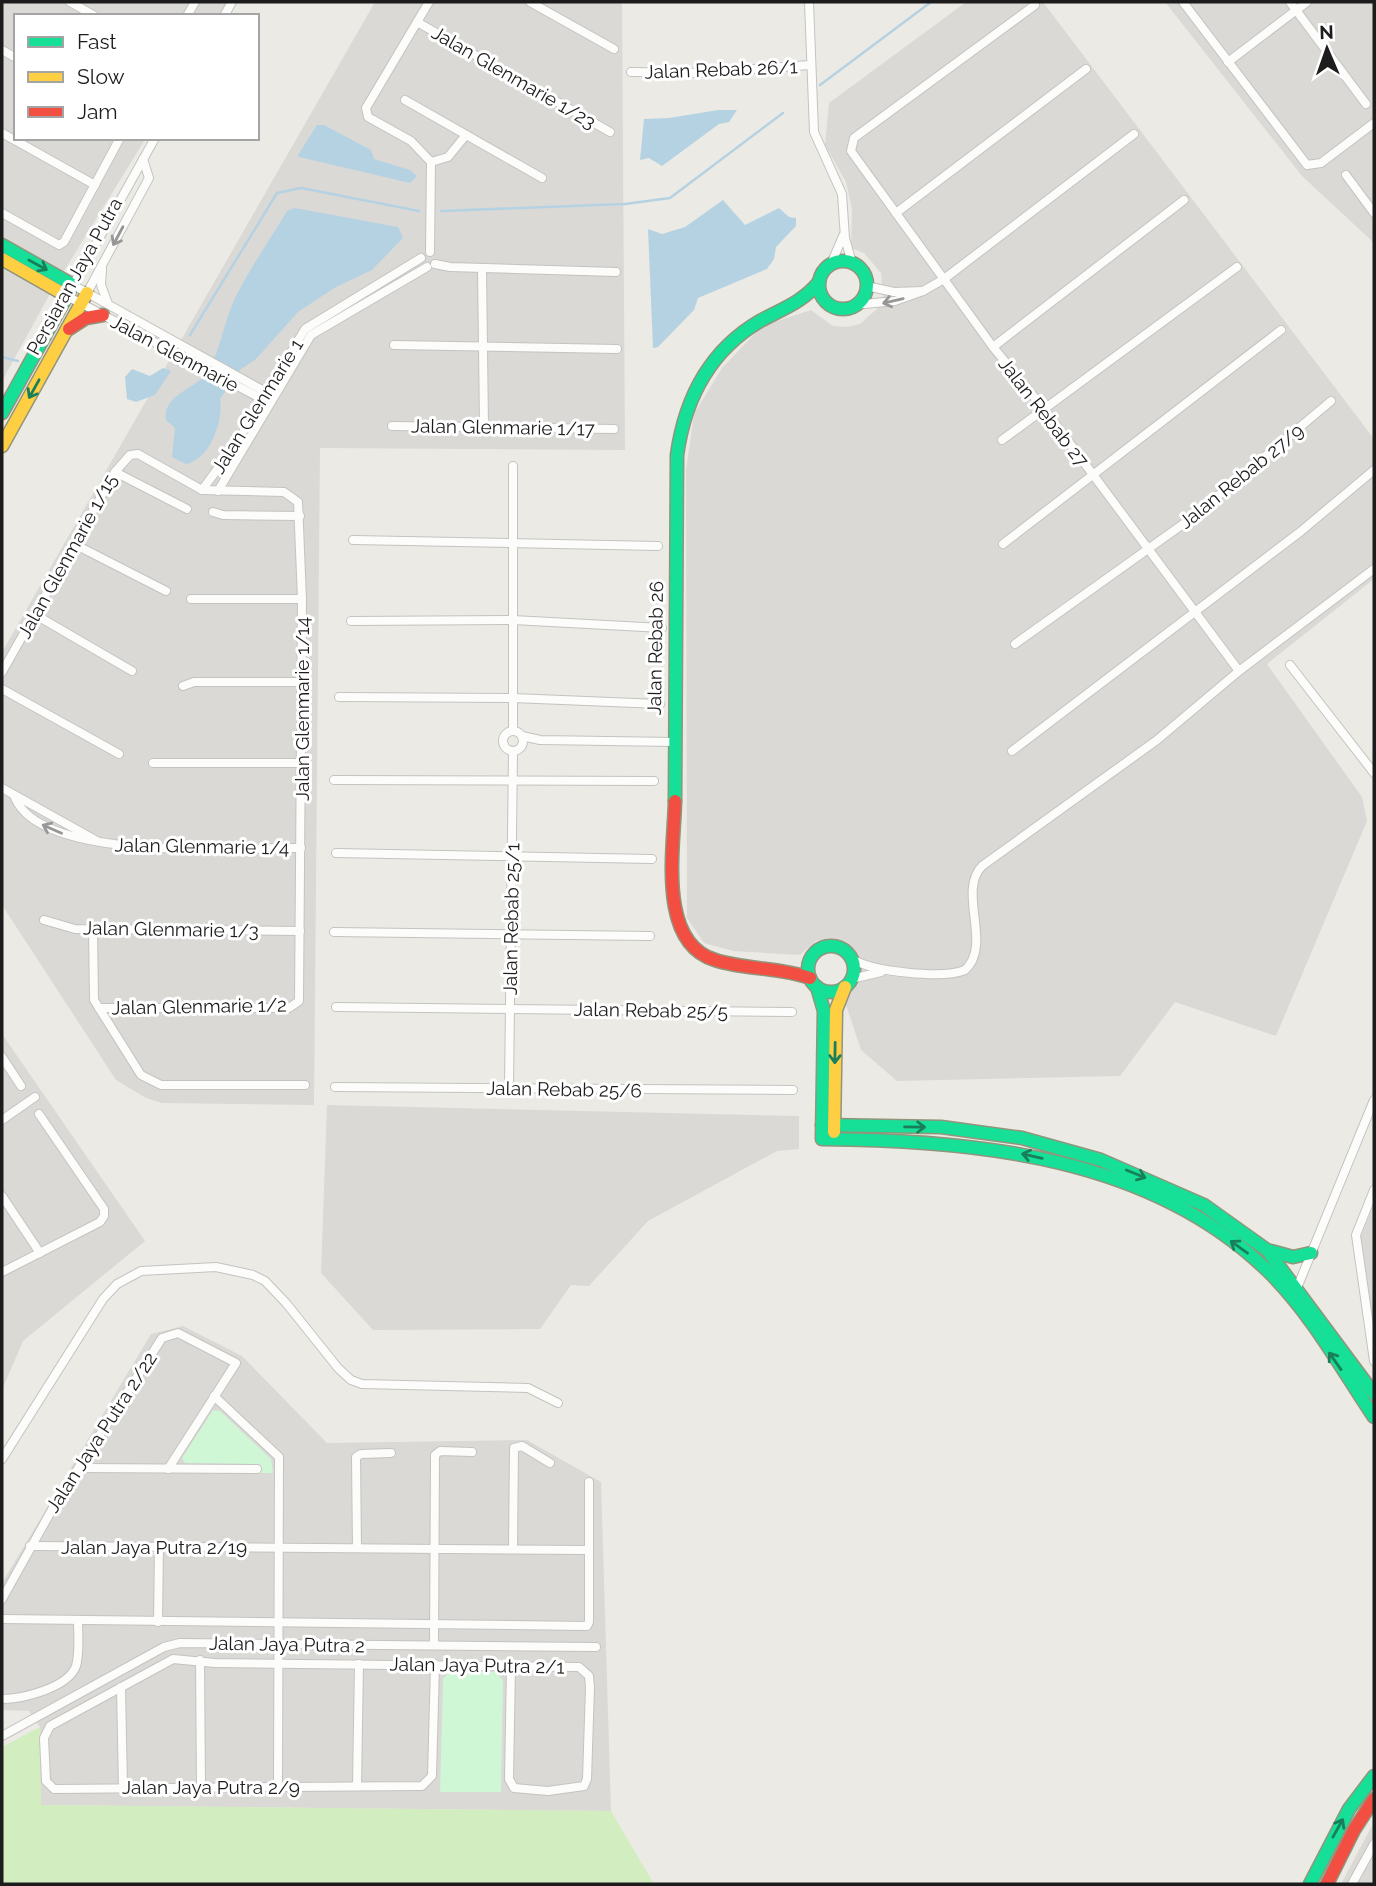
<svg xmlns="http://www.w3.org/2000/svg" width="1376" height="1886" font-family="Raleway,sans-serif">
<style>
.residential{fill:#dbd9d6}
.grass{fill:#d2edbf}
.park{fill:#cff6d5}
.water{fill:#b5d2e2}
.lines{fill:none;stroke-linecap:round;stroke-linejoin:round}
.stream{stroke:#b5d2e2;stroke-width:2.5}
.street-casing{stroke:#c4c3c0;stroke-width:10}
.fast-casing{stroke:#90957c;stroke-width:15}
.slow-casing{stroke:#90957c;stroke-width:15}
.jam-casing{stroke:#90957c;stroke-width:15}
.street{stroke:#fcfcfb;stroke-width:8}
.fast{stroke:#16e098;stroke-width:12}
.slow{stroke:#ffcf43;stroke-width:12}
.jam{stroke:#f24e42;stroke-width:12}
.oneway{stroke:#979797}
.oneway2{stroke:#197e5a}
.labels{text-anchor:middle;dominant-baseline:central;stroke-width:6;stroke-linejoin:round;paint-order:stroke}
.street-label{font-size:19px;fill:#1c1c1c;stroke:#fff}
</style>
<rect width="100%" height="100%" fill="#eceae4"/>
<g class="residential">
<polygon points="2,2 229,2 221,16 16,16 16,138 146,138 51,292 2,381"/>
<polygon points="375,2 622,2 625,450 320,448 314,1105 162,1103 146,1098 116,1080 2,905 2,652"/>
<polygon points="966,2 1043,2 1374,439 1374,579 1267,664 1362,797 1367,821 1276,1036 1175,1002 1120,1076 897,1081 861,1050 844,999 858,985 860,974 860,963 848,946 827,939 816,941 800,955 733,951 704,943 687,918 686,470 694,414 722,368 762,326 811,310 833,326 847,327 860,324 879,307 883,296 881,273 864,253 851,248 852,209 846,182 825,145 829,103"/>
<polygon points="1165,2 1374,2 1374,243 1302,176"/>
<polygon points="2,1034 145,1241 23,1341 2,1390"/>
<polygon points="327,1105 799,1116 799,1149 777,1151 648,1221 589,1286 571,1285 540,1329 373,1330 321,1273"/>
<polygon points="1374,1204 1374,1354 1360,1239"/>
<polygon points="183,1326 242,1356 327,1443 527,1440 601,1482 611,1811 40,1805 40,1727 29,1711 2,1710 2,1583 151,1334"/>
<polygon points="1374,1822 1374,1884 1341,1884"/>
</g>
<polygon class="grass" points="40,1727 41,1805 611,1811 654,1884 2,1884 2,1747"/>
<g class="park">
<polygon points="213,1410 220,1411 271,1459 273,1473 260,1473 260,1464 185,1463 182,1458"/>
<polygon points="449,1672 494,1672 503,1680 501,1792 440,1792 443,1679"/>
</g>
<g class="water">
<polygon points="718,110 737,110 729,122 719,124 662,166 649,158 640,160 644,119 669,118"/>
<polygon points="317,125 324,125 371,150 374,159 410,170 417,176 410,183 299,157 298,155"/>
<polygon points="723,200 745,225 779,208 789,217 796,218 796,226 776,247 774,259 767,269 698,298 694,310 658,347 653,348 648,229 662,234 685,227"/>
<path d="M 295,208 L 398,227 L 403,238 L 372,270 L 336,287 L 298,312 L 256,359 L 240,370 L 220,399 C 224,420 210,460 186,464 L 172,457 L 175,428 L 166,420 C 162,395 195,389 206,374 C 220,354 224,319 237,294 C 252,265 271,238 287,211 Z"/>
<polygon points="163,368 171,371 155,395 136,402 127,399 125,377 132,369 150,376"/>
</g>
<g class="lines">
<g class="stream">
<polyline points="820,85 931,2"/>
<polyline points="441,211 625,204 670,198 783,113"/>
<polyline points="190,335 277,193 301,188 419,211"/>
<polyline points="2,357 18,361"/>
</g>
<g class="street-casing">
<g id="street">
<polyline points="70,2 95,16"/>
<polyline points="429,2 366,108 368,117 411,141 431,162 430,252"/>
<polyline points="530,2 614,49"/>
<polyline points="809,2 814,132 842,194 845,238 852,263"/>
<polyline points="1183,2 1307,165 1321,163 1374,123"/>
<polyline points="1290,2 1366,104"/>
<polyline points="1035,5 854,138 851,151 993,347 1045,410 1239,671"/>
<polyline points="187,16 195,2"/>
<polyline points="224,16 232,2"/>
<polyline points="417,22 610,132"/>
<polyline points="2,50 16,58"/>
<polyline points="1228,62 1307,2"/>
<polyline points="631,72 700,73 810,65"/>
<polyline points="405,100 542,178"/>
<polyline points="2,133 95,185"/>
<polyline points="155,138 73,285 273,396"/>
<polyline points="431,162 448,157 466,135"/>
<polyline points="1346,175 1374,213"/>
<polyline points="2,213 59,245 64,242 120,138"/>
<polyline points="896,213 1086,69"/>
<polyline points="435,264 450,267 616,272"/>
<polyline points="831,264 843,236"/>
<polyline points="482,268 484,427"/>
<polyline points="102,269 101,285 108,304"/>
<polyline points="923,291 944,279 1134,134"/>
<polyline points="87,293 149,178 143,159"/>
<polyline points="67,296 266,401"/>
<polyline points="854,305 895,301 923,291 894,292 866,286"/>
<polyline points="394,345 617,349"/>
<polyline points="993,347 1184,200"/>
<polyline points="392,426 614,429"/>
<polyline points="1002,440 1237,267"/>
<polyline points="513,466 513,730"/>
<polyline points="115,472 187,509"/>
<polyline points="202,490 236,444 305,329 421,258"/>
<polyline points="218,491 311,335 427,267"/>
<polyline points="213,512 223,515 300,516"/>
<polyline points="353,540 658,546"/>
<polyline points="74,544 166,591"/>
<polyline points="1003,544 1281,330"/>
<polyline points="191,599 302,599"/>
<polyline points="34,614 132,671"/>
<polyline points="351,621 513,620 662,628"/>
<polyline points="1015,644 1193,517 1331,401"/>
<polyline points="1290,665 1374,773"/>
<polyline points="2,672 115,472 130,455 138,454 202,490 284,492 298,502 302,599 299,1001 289,1008 99,1008"/>
<polyline points="183,686 194,682 302,682"/>
<polyline points="2,689 119,754"/>
<polyline points="339,697 513,698 660,704"/>
<circle cx="513" cy="741" r="10"/>
<polyline points="522,736 540,740 674,742"/>
<polyline points="1012,751 1300,532 1374,470"/>
<polyline points="153,763 301,763"/>
<polyline points="334,780 654,781"/>
<polyline points="2,788 97,841"/>
<path d="M 14,795 C 37,864 240,847 301,848"/>
<polyline points="336,853 652,859"/>
<polyline points="44,920 75,929 300,931"/>
<polyline points="93,929 94,1000 141,1075 161,1085 305,1085"/>
<polyline points="334,932 650,936"/>
<path d="M 852,959 C 873,972 943,979 965,970 C 993,945 957,892 982,866 L 1157,740 L 1239,671 L 1374,569"/>
<polyline points="851,979 881,972"/>
<polyline points="336,1007 792,1012"/>
<polyline points="2,1057 21,1086"/>
<polyline points="335,1087 793,1090"/>
<polyline points="509,1087 513,751"/>
<polyline points="2,1120 35,1097"/>
<polyline points="1374,1190 1356,1235 1374,1361"/>
<polyline points="2,1196 40,1253"/>
<polyline points="2,1272 100,1222 104,1216 104,1209 39,1114"/>
<polyline points="1292,1291 1297,1288 1374,1100"/>
<polyline points="214,1396 279,1457 278,1787"/>
<polyline points="2,1459 103,1299 117,1284 141,1271 216,1267 253,1275 265,1281 286,1303 338,1368 351,1380 362,1384 528,1388 558,1403"/>
<polyline points="80,1468 257,1469"/>
<polyline points="30,1546 589,1550"/>
<polyline points="357,1548 356,1457 361,1454 391,1453"/>
<polyline points="513,1549 514,1448 522,1446 550,1463"/>
<polyline points="2,1599 54,1506 162,1338 178,1333 236,1363 168,1469"/>
<polyline points="2,1619 587,1626 589,1622 589,1482"/>
<polyline points="158,1622 159,1546"/>
<polyline points="434,1645 435,1455 440,1451 472,1452"/>
<polyline points="200,1660 201,1788"/>
<polyline points="435,1664 432,1776 422,1786 54,1789 46,1781 44,1738 50,1726 173,1659 215,1663 579,1667 589,1676 590,1687 587,1779 584,1786 548,1791 514,1788 509,1779 511,1666"/>
<polyline points="121,1687 123,1788"/>
<path d="M 2,1699 C 22,1699 68,1688 76,1666 C 80,1653 78,1634 78,1620"/>
<polyline points="2,1736 164,1647 180,1643 596,1647"/>
<polyline points="357,1786 359,1664"/>
<polyline points="1352,1884 1374,1844"/>
</g>
</g>
<g class="fast-casing">
<g id="fast">
<polyline points="2,245 73,285 2,413"/>
<circle cx="843" cy="285" r="24"/>
<path d="M 675,801 L 677,455 C 685,398 709,351 760,321 C 782,309 803,302 819,282"/>
<circle cx="831" cy="969" r="23"/>
<path d="M 817,987 L 824,1011 L 822,1139 C 977,1140 1151,1157 1268,1271 C 1311,1313 1341,1368 1374,1417"/>
<polyline points="822,1125 941,1127 1022,1138 1101,1160 1204,1205 1267,1250 1374,1394"/>
<polyline points="1271,1251 1293,1257 1311,1253"/>
<polyline points="1310,1884 1349,1809 1374,1776"/>
</g>
</g>
<g class="slow-casing">
<g id="slow">
<polyline points="2,259 67,296"/>
<polyline points="2,446 87,293"/>
<polyline points="834,1132 836,1010 845,987"/>
</g>
</g>
<g class="jam-casing">
<g id="jam">
<polyline points="69,329 86,318 103,315"/>
<path d="M 675,801 C 674,849 657,942 715,960 C 746,970 779,967 810,978"/>
<polyline points="1327,1884 1354,1830 1374,1799"/>
</g>
</g>
<use href="#street" class="street"/>
<use href="#fast" class="fast"/>
<use href="#slow" class="slow"/>
<use href="#jam" class="jam"/>
</g>
<defs><path id="oneway-shaft" d="M-6 0H5M1.5-3L5.5 0L1.5 3" fill="none" stroke-width="1.6" stroke-linecap="round" stroke-linejoin="round" transform="scale(1.75)"/></defs>
<g class="oneway">
<use href="#oneway-shaft" transform="translate(118 236) rotate(118)"/>
<use href="#oneway-shaft" transform="translate(893 301) rotate(167)"/>
<use href="#oneway-shaft" transform="translate(52 829) rotate(-156)"/>
</g>
<g class="oneway2">
<use href="#oneway-shaft" transform="translate(38 265) rotate(29)"/>
<use href="#oneway-shaft" transform="translate(34 389) rotate(119)"/>
<use href="#oneway-shaft" transform="translate(835 1053) rotate(91)"/>
<use href="#oneway-shaft" transform="translate(915 1127) rotate(1)"/>
<use href="#oneway-shaft" transform="translate(1032 1156) rotate(-167)"/>
<use href="#oneway-shaft" transform="translate(1136 1174) rotate(22)"/>
<use href="#oneway-shaft" transform="translate(1239 1247) rotate(-144)"/>
<use href="#oneway-shaft" transform="translate(1335 1361) rotate(-125)"/>
<use href="#oneway-shaft" transform="translate(1338 1828) rotate(-61)"/>
</g>
<g class="labels">
<g class="street-label">
<text transform="translate(721 69) rotate(-2)">Jalan Rebab 26/1</text>
<text transform="translate(514 77) rotate(30)">Jalan Glenmarie 1/23</text>
<text transform="translate(74 276) rotate(-61)">Persiaran Jaya Putra</text>
<text transform="translate(175 353) rotate(28)">Jalan Glenmarie</text>
<text transform="translate(257 406) rotate(-58)">Jalan Glenmarie 1</text>
<text transform="translate(1044 412) rotate(52)">Jalan Rebab 27</text>
<text transform="translate(503 427) rotate(1)">Jalan Glenmarie 1/17</text>
<text transform="translate(1241 476) rotate(-39)">Jalan Rebab 27/9</text>
<text transform="translate(67 556) rotate(-61)">Jalan Glenmarie 1/15</text>
<text transform="translate(655 648) rotate(-89)">Jalan Rebab 26</text>
<text transform="translate(302 709) rotate(-90)">Jalan Glenmarie 1/14</text>
<text transform="translate(202 846) rotate(1)">Jalan Glenmarie 1/4</text>
<text transform="translate(511 919) rotate(-89)">Jalan Rebab 25/1</text>
<text transform="translate(171 929) rotate(1)">Jalan Glenmarie 1/3</text>
<text transform="translate(199 1006) rotate(-1)">Jalan Glenmarie 1/2</text>
<text transform="translate(651 1010) rotate(1)">Jalan Rebab 25/5</text>
<text transform="translate(564 1089) rotate(1)">Jalan Rebab 25/6</text>
<text transform="translate(101 1432) rotate(-57)">Jalan Jaya Putra 2/22</text>
<text x="154" y="1547">Jalan Jaya Putra 2/19</text>
<text transform="translate(287 1644) rotate(1)">Jalan Jaya Putra 2</text>
<text transform="translate(477 1665) rotate(1)">Jalan Jaya Putra 2/1</text>
<text x="211" y="1787">Jalan Jaya Putra 2/9</text>
</g>
</g>
<rect width="1376" height="1886" fill="none" stroke="#1c1c1c" stroke-width="7"/>
<rect x="14" y="14" width="245" height="126" fill="#ffffff" stroke="#a4a4a4" stroke-width="2"/>
<rect x="28" y="37" width="35" height="10" fill="#16e098" stroke="#a4a4a4" stroke-width="2"/>
<text x="77" y="49" font-size="21" fill="#1c1c1c">Fast</text>
<rect x="28" y="72" width="35" height="10" fill="#ffcf43" stroke="#a4a4a4" stroke-width="2"/>
<text x="77" y="84" font-size="21" fill="#1c1c1c">Slow</text>
<rect x="28" y="107" width="35" height="10" fill="#f24e42" stroke="#a4a4a4" stroke-width="2"/>
<text x="77" y="119" font-size="21" fill="#1c1c1c">Jam</text>
<g transform="translate(1327 49) rotate(358)" stroke="#ffffff" stroke-width="5" paint-order="stroke">
<path d="M0-5L12 26L0 18L-12 26Z" fill="#1c1c1c"/>
<text y="-10" font-size="19" font-weight="bold" text-anchor="middle" fill="#1c1c1c">N</text>
</g>
</svg>
